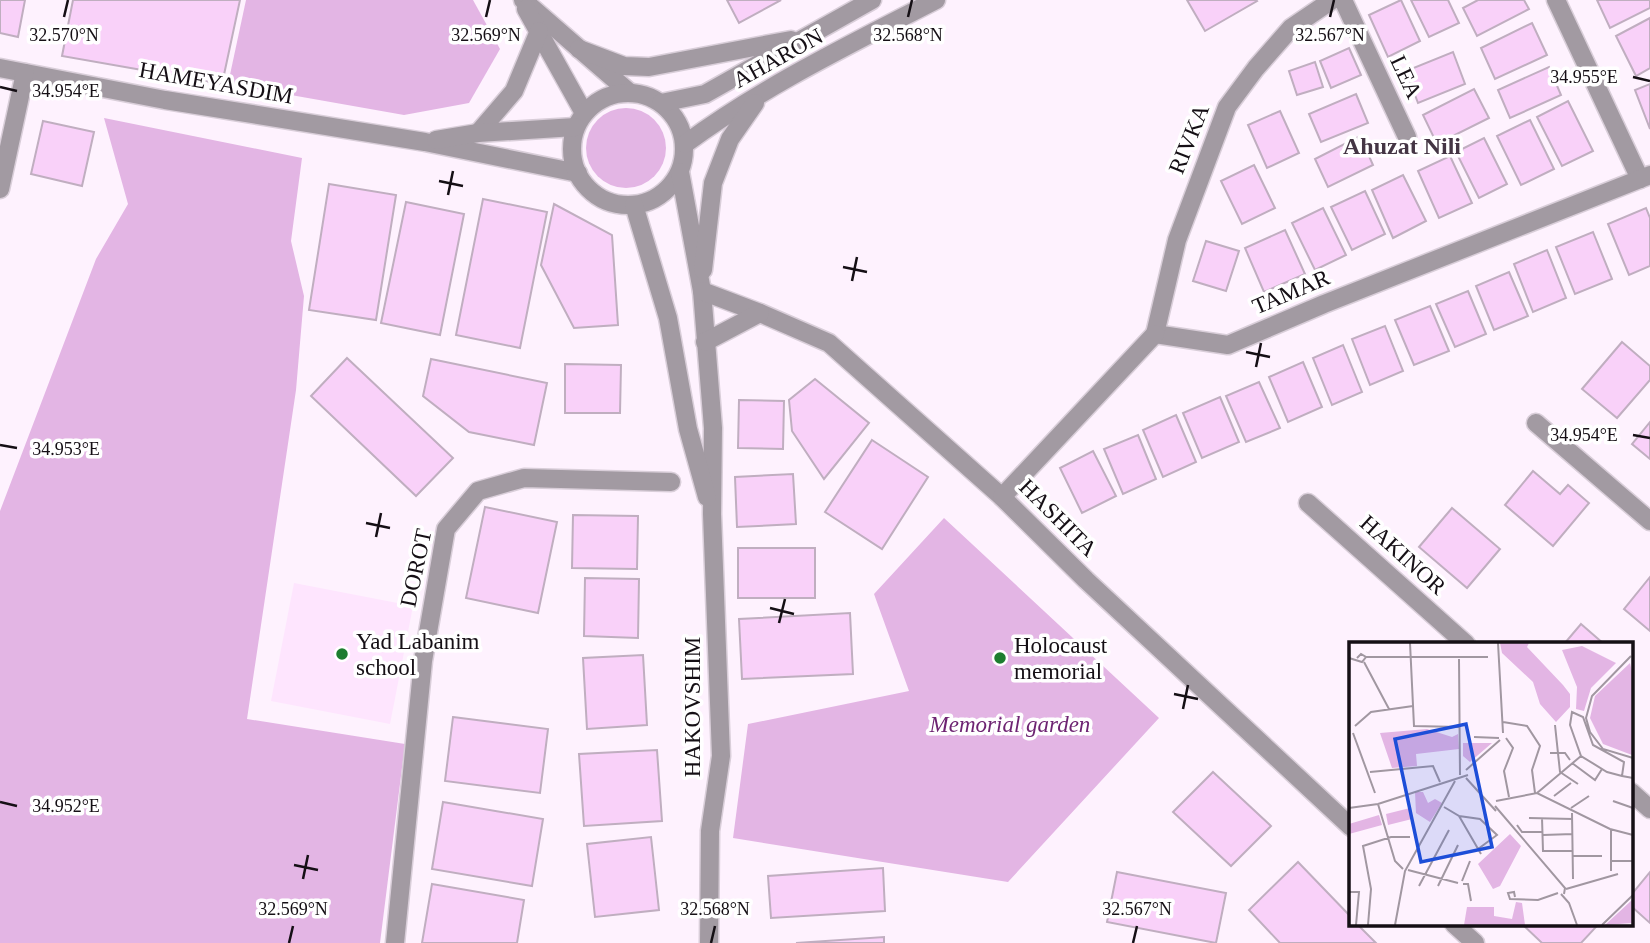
<svg xmlns="http://www.w3.org/2000/svg" width="1650" height="943" font-family="'Times New Roman',serif">
<style>
.built{fill:#fee5fe}
.green{fill:#e3b5e4}
.building{fill:#f9d1f9;stroke:#c0aec0;stroke-width:2}
.lines{fill:none;stroke-linecap:round;stroke-linejoin:round}
.minor-casing{stroke:#d9ced9;stroke-width:21}
.minor{stroke:#a29aa2;stroke-width:18}
.ticks{fill:none;stroke:#150f15;stroke-width:2.5}
.poi-dot{fill:#1d7d2f;stroke:#fff;stroke-width:2.5}
.labels{text-anchor:middle;dominant-baseline:central;stroke-width:7;stroke-linejoin:round;paint-order:stroke}
.street-label{font-size:23px;fill:#150f15;stroke:#fff}
.poi-label{font-size:23px;fill:#150f15;stroke:#fff;text-anchor:start}
.park-label{font-size:23px;font-style:italic;fill:#6e2472;stroke:#fff}
.neighbourhood-label{font-size:24px;font-weight:bold;fill:#443544;stroke:#fff}
.inset-road{fill:none;stroke:#a197a1;stroke-width:2}
.view{fill:#1d4ed8;fill-opacity:0.15;stroke:#1d4ed8;stroke-width:3.5}
.inset-edge{fill:none;stroke:#150f15;stroke-width:3.5}
.ticks-label{font-size:18px;text-anchor:middle;fill:#150f15;stroke:#fff;stroke-width:7;stroke-linejoin:round;paint-order:stroke}
</style>
<rect width="100%" height="100%" fill="#fef2fe"/>
<polygon class="built" points="294,583 413,606 390,724 271,701"/>
<g class="green">
<polygon points="246,0 473,0 500,49 469,103 404,115 228,84"/>
<circle cx="626" cy="148" r="40"/>
<polygon points="104,118 302,158 291,241 304,296 296,390 247,719 405,744 380,943 0,943 0,511 96,259 128,204"/>
<polygon points="944,518 1159,718 1008,882 733,838 748,724 909,691 874,594"/>
</g>
<g class="building">
<polygon points="0,0 25,0 18,37 0,33"/>
<polygon points="73,0 240,0 222,84 62,56"/>
<polygon points="727,0 781,0 739,23"/>
<polygon points="1187,0 1256,0 1257,1 1205,31"/>
<polygon points="1401,0 1420,41 1388,57 1369,15"/>
<polygon points="1411,0 1448,0 1459,23 1429,37"/>
<polygon points="1478,0 1524,0 1529,9 1477,36 1463,8"/>
<polygon points="1597,0 1650,0 1650,8 1610,28"/>
<polygon points="1650,18 1650,68 1636,76 1616,36"/>
<polygon points="1532,23 1547,55 1495,79 1481,48"/>
<polygon points="1349,48 1361,75 1331,88 1320,61"/>
<polygon points="1453,52 1465,84 1418,103 1406,71"/>
<polygon points="1315,62 1323,87 1297,95 1289,71"/>
<polygon points="1549,67 1561,95 1510,118 1498,90"/>
<polygon points="1650,84 1650,129 1635,90"/>
<polygon points="1474,89 1489,118 1437,144 1423,115"/>
<polygon points="1356,94 1368,123 1321,142 1309,114"/>
<polygon points="1568,101 1593,151 1562,166 1537,117"/>
<polygon points="1280,111 1299,153 1267,168 1248,125"/>
<polygon points="1530,120 1554,169 1521,185 1497,136"/>
<polygon points="43,121 94,132 82,186 31,174"/>
<polygon points="1360,136 1373,165 1328,187 1315,159"/>
<polygon points="1484,138 1507,184 1479,198 1456,152"/>
<polygon points="1450,156 1472,203 1439,218 1418,171"/>
<polygon points="1254,165 1275,208 1242,224 1221,181"/>
<polygon points="1403,175 1426,221 1393,238 1372,190"/>
<polygon points="329,184 396,195 376,320 309,310"/>
<polygon points="1365,191 1385,234 1352,250 1331,207"/>
<polygon points="483,199 547,212 520,348 456,335"/>
<polygon points="406,202 464,214 440,335 381,323"/>
<polygon points="554,204 612,235 618,325 574,328 541,265"/>
<polygon points="1323,208 1346,255 1315,270 1292,223"/>
<polygon points="1646,208 1650,218 1650,266 1629,275 1608,224"/>
<polygon points="1285,230 1305,274 1264,292 1245,248"/>
<polygon points="1593,232 1612,279 1575,294 1556,247"/>
<polygon points="1206,241 1239,251 1226,291 1193,281"/>
<polygon points="1547,250 1566,298 1533,312 1514,264"/>
<polygon points="1509,272 1528,316 1494,330 1476,286"/>
<polygon points="1468,291 1486,334 1455,347 1436,304"/>
<polygon points="1430,306 1449,351 1414,365 1395,320"/>
<polygon points="1385,326 1403,371 1370,385 1352,339"/>
<polygon points="1622,342 1650,366 1650,380 1617,418 1582,389"/>
<polygon points="1343,345 1362,392 1332,405 1313,358"/>
<polygon points="347,358 453,458 416,496 311,396"/>
<polygon points="431,359 547,383 534,445 469,432 423,396"/>
<polygon points="1303,362 1322,407 1288,422 1269,377"/>
<polygon points="565,364 621,365 620,413 565,413"/>
<polygon points="815,379 869,423 824,479 792,431 789,400"/>
<polygon points="1259,382 1280,428 1246,442 1226,396"/>
<polygon points="1220,397 1239,442 1202,458 1183,413"/>
<polygon points="739,400 784,401 783,449 738,448"/>
<polygon points="1176,415 1196,462 1163,477 1143,430"/>
<polygon points="1650,422 1650,459 1632,444"/>
<polygon points="1138,435 1156,479 1123,494 1104,449"/>
<polygon points="872,440 928,477 882,549 825,512"/>
<polygon points="1093,451 1116,496 1082,513 1060,468"/>
<polygon points="1533,471 1560,494 1568,485 1589,503 1553,546 1505,505"/>
<polygon points="793,474 796,524 737,527 735,477"/>
<polygon points="485,507 557,522 538,613 466,598"/>
<polygon points="1452,508 1500,549 1467,588 1419,547"/>
<polygon points="573,515 638,516 637,569 572,568"/>
<rect x="738" y="548" width="77" height="50"/>
<polygon points="1650,577 1650,631 1624,609"/>
<polygon points="585,578 639,579 638,638 584,636"/>
<polygon points="850,613 853,674 742,679 739,619"/>
<polygon points="1581,624 1604,644 1564,644"/>
<polygon points="643,655 647,725 587,729 583,658"/>
<polygon points="453,717 548,729 540,793 445,781"/>
<polygon points="657,750 662,821 584,826 579,754"/>
<polygon points="1213,772 1271,826 1231,866 1173,812"/>
<polygon points="443,802 543,819 532,886 432,869"/>
<polygon points="651,837 659,910 595,917 587,844"/>
<polygon points="1298,862 1351,917 1351,924 1357,924 1376,943 1280,943 1249,910"/>
<polygon points="883,868 885,911 771,918 768,876"/>
<polygon points="1117,872 1226,893 1216,943 1107,922"/>
<polygon points="1650,872 1650,923 1631,906 1631,895"/>
<polygon points="432,884 524,900 517,943 422,943"/>
<polygon points="1522,924 1592,924 1596,927 1581,943 1542,943"/>
<polygon points="884,937 884,943 796,943"/>
</g>
<g class="lines">
<g class="minor-casing">
<g id="minor">
<polyline points="523,0 629,92"/>
<polyline points="1343,0 1407,137"/>
<polyline points="1556,0 1640,179"/>
<polyline points="526,9 584,113"/>
<polyline points="579,49 624,66 649,67 791,40"/>
<polyline points="0,68 165,100 425,142 578,173"/>
<circle cx="628" cy="149" r="56"/>
<polyline points="661,103 705,94 872,0"/>
<polyline points="478,133 514,91 539,31"/>
<polyline points="436,140 478,133 575,127"/>
<path d="M 685,144 C 762,87 851,44 936,0"/>
<polyline points="680,172 702,291 713,428 712,514 721,756 710,831 709,943"/>
<polyline points="0,189 25,73"/>
<polyline points="634,205 668,318 688,429 707,497"/>
<polyline points="703,270 713,183 730,139 755,103"/>
<polyline points="702,291 760,313 829,343 1002,497 1086,580 1351,827"/>
<polyline points="1155,334 1228,345 1324,304 1650,175"/>
<polyline points="1155,334 1177,240 1227,107 1256,68 1291,28 1332,0"/>
<polyline points="705,342 760,313"/>
<polyline points="1536,423 1650,521"/>
<polyline points="1002,497 1155,334"/>
<polyline points="1308,503 1466,644"/>
<polyline points="1631,792 1650,809"/>
<polyline points="1454,924 1475,943"/>
<polyline points="395,943 423,661 446,529 478,491 524,478 671,482"/>
</g>
</g>
<use href="#minor" class="minor"/>
</g>
<path class="ticks" d="M 64,17 L 68,0M 486,17 L 490,0M 908,17 L 912,0M 1330,17 L 1334,0M 1633,77 L 1650,81M 0,87 L 17,91M 439,181 L 463,186M 448,195 L 453,171M 843,267 L 867,272M 852,281 L 857,257M 1246,352 L 1270,357M 1256,367 L 1261,343M 1633,435 L 1650,438M 0,445 L 17,448M 366,523 L 390,528M 376,537 L 381,513M 770,608 L 794,614M 779,623 L 785,599M 1174,694 L 1198,699M 1183,709 L 1188,685M 0,802 L 17,806M 294,865 L 318,870M 303,879 L 308,855M 289,943 L 293,926M 711,943 L 715,926M 1133,943 L 1137,926"/>
<g class="poi-dot">
<circle cx="342" cy="654" r="7"/>
<circle cx="1000" cy="658" r="7"/>
</g>
<g class="labels">
<g class="street-label">
<text transform="translate(778 58) rotate(-29)">AHARON</text>
<text transform="translate(1406 77) rotate(65)">LEA</text>
<text transform="translate(216 83) rotate(10)">HAMEYASDIM</text>
<text transform="translate(1189 139) rotate(-68)">RIVKA</text>
<text transform="translate(1291 292) rotate(-23)">TAMAR</text>
<text transform="translate(1058 518) rotate(45)">HASHITA</text>
<text transform="translate(1403 555) rotate(42)">HAKINOR</text>
<text transform="translate(416 568) rotate(-78)">DOROT</text>
<text transform="translate(692 707) rotate(-90)">HAKOVSHIM</text>
</g>
<g class="poi-label">
<text x="356" y="641">Yad Labanim<tspan x="356" dy="26">school</tspan></text>
<text x="1014" y="645">Holocaust<tspan x="1014" dy="26">memorial</tspan></text>
</g>
<g class="park-label">
<text x="1010" y="724">Memorial garden</text>
</g>
<g class="neighbourhood-label">
<text x="1402" y="146">Ahuzat Nili</text>
</g>
</g>
<g transform="translate(1349 642)">
<rect width="284" height="284" fill="#fef2fe"/>
<path d="M 151,1 L 180,1 L 178,5 L 214,43 L 221,52 L 221,65 L 207,80 L 191,62 L 184,40 L 153,11 ZM 233,4 L 267,21 L 242,46 L 235,69 L 227,67 L 228,45 L 213,8 ZM 281,21 L 284,34 L 283,113 L 254,102 L 241,76 L 246,54 ZM 78,87 L 103,95 L 109,92 L 110,107 L 67,112 L 68,124 L 43,126 L 31,91 ZM 114,101 L 143,101 L 121,120 L 114,114 ZM 66,150 L 74,150 L 79,161 L 86,157 L 93,161 L 81,180 L 67,171 ZM 61,166 L 63,177 L 39,183 L 37,172 ZM 30,173 L 33,183 L 0,192 L 0,182 ZM 161,192 L 172,204 L 151,244 L 144,247 L 129,222 ZM 283,258 L 283,281 L 256,283 ZM 167,260 L 173,261 L 176,283 L 115,283 L 118,265 L 145,265 L 145,274 L 163,277 Z" fill="#e3b5e4"/>
<path class="inset-road" d="M 61,1 L 65,84 L 111,85M 149,1 L 154,91M 282,14 L 243,54 L 237,76 L 241,90 L 254,107 L 284,116M 17,15 L 139,15M 0,16 L 13,20 L 17,15 L 12,12 L 8,16M 110,17 L 111,133M 15,20 L 40,67M 154,80 L 178,84 L 191,104 L 183,128 L 186,151M 206,83 L 211,130 L 229,142M 6,84 L 22,70 L 64,64M 4,91 L 26,151M 125,95 L 150,96M 157,96 L 164,106 L 155,129 L 160,155M 201,111 L 216,111 L 221,118M 223,121 L 246,138 L 253,127M 117,128 L 151,98M 21,130 L 84,124 L 91,140M 273,134 L 275,120 L 244,103 L 234,75 L 223,70 L 221,83 L 232,114 L 258,130 L 273,134 L 284,136M 117,136 L 147,169M 188,151 L 232,114M 205,154 L 222,141M 147,159 L 188,151 L 261,187 L 284,193M 264,159 L 284,166M 29,162 L 46,219 L 54,227M 146,164 L 216,246 L 215,252M 95,165 L 110,174 L 132,212M 0,166 L 29,162 L 119,133M 222,166 L 240,154M 223,171 L 224,237M 110,174 L 131,177 L 148,193 L 129,207M 180,176 L 224,177M 193,176 L 194,209 L 224,209M 168,183 L 173,190 L 194,190M 194,193 L 224,192M 224,214 L 253,214M 262,219 L 284,219M 59,228 L 109,241M 262,229 L 262,187M 113,239 L 121,219M 114,242 L 119,242 L 122,259M 70,244 L 100,188M 89,244 L 109,203M 217,247 L 269,232M 0,250 L 10,250 L 7,283M 212,252 L 220,261 L 228,283M 166,255 L 165,250 L 159,251 L 161,257 L 189,258 L 209,251M 19,283 L 22,247 L 14,204 L 42,195 L 61,195M 46,283 L 56,229 L 106,139M 253,283 L 284,253"/>
<path class="view" d="M 117,82 L 143,205 L 72,220 L 46,97 Z"/>
<rect width="284" height="284" class="inset-edge"/>
</g>
<g class="ticks-label">
<text x="64" y="41">32.570°N</text>
<text x="486" y="41">32.569°N</text>
<text x="908" y="41">32.568°N</text>
<text x="1330" y="41">32.567°N</text>
<text x="1584" y="83">34.955°E</text>
<text x="66" y="97">34.954°E</text>
<text x="1584" y="441">34.954°E</text>
<text x="66" y="455">34.953°E</text>
<text x="66" y="812">34.952°E</text>
<text x="293" y="915">32.569°N</text>
<text x="715" y="915">32.568°N</text>
<text x="1137" y="915">32.567°N</text>
</g>
</svg>
